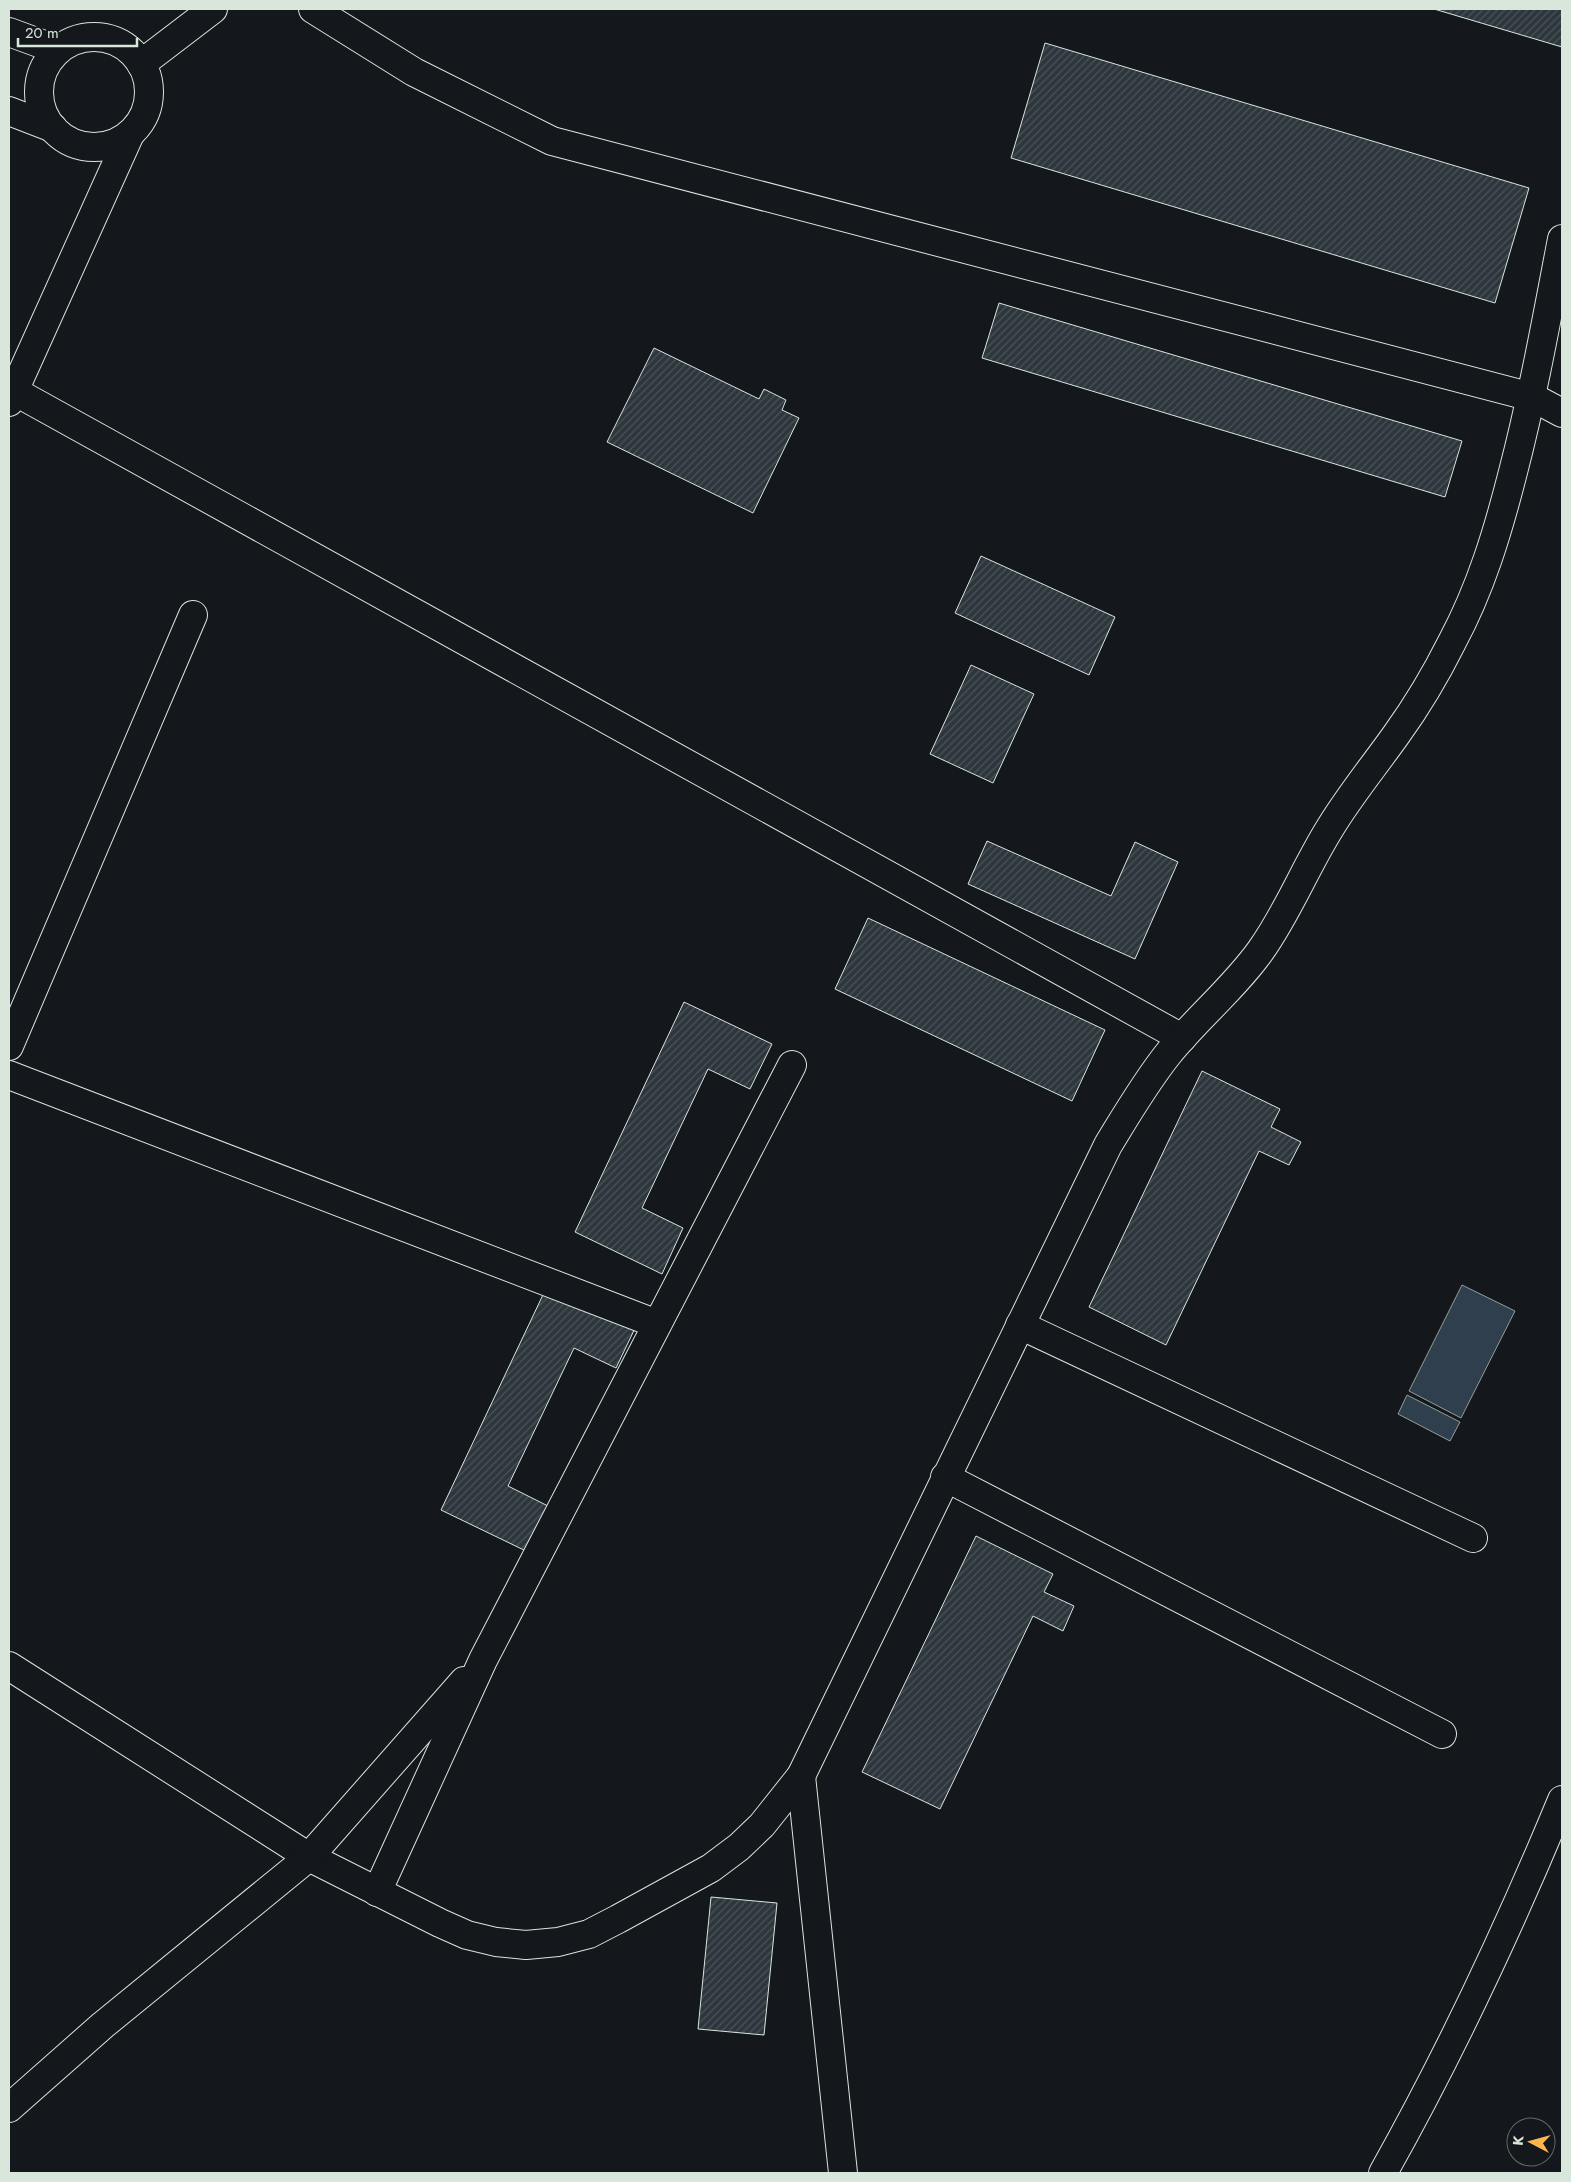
<svg xmlns="http://www.w3.org/2000/svg" width="1571" height="2182" font-family="Jost,sans-serif">
<style>
.water{fill:#2f3f4d;stroke:#939e99}
.building{fill:url(#building-hatch);stroke:#d8e6dc}
.lines{fill:none;stroke-linecap:round;stroke-linejoin:round}
.street-casing{stroke:#d8e6dc;stroke-width:30}
.street{stroke:#14181c;stroke-width:28}
</style>
<defs>
<pattern id="building-hatch" width="6" height="6" patternUnits="userSpaceOnUse" patternTransform="scale(1.25)"><rect width="6" height="6" fill="#2c363c"/><path d="M-1 1l2-2M0 6l6-6M5 7l2-2" fill="none" stroke="#4a5358"/></pattern>
</defs>
<rect width="100%" height="100%" fill="#14181c"/>
<g class="water">
<polygon points="1462,1285 1515,1311 1461,1418 1409,1391"/>
<polygon points="1407,1395 1460,1422 1450,1441 1398,1414"/>
</g>
<g class="building">
<polygon points="1434,9 1562,9 1562,47"/>
<polygon points="1045,43 1529,188 1495,303 1011,158"/>
<polygon points="999,303 1462,441 1445,497 982,358"/>
<polygon points="654,348 759,399 764,389 786,400 782,410 799,418 753,513 607,442"/>
<polygon points="981,556 1115,617 1089,675 955,613"/>
<polygon points="971,665 1034,694 993,783 930,754"/>
<polygon points="987,841 1111,896 1135,842 1178,862 1135,959 968,884"/>
<polygon points="868,918 1105,1030 1072,1101 835,989"/>
<polygon points="684,1002 772,1044 750,1089 708,1069 642,1208 683,1228 662,1274 575,1232"/>
<polygon points="1202,1071 1280,1109 1271,1127 1301,1142 1289,1165 1259,1151 1166,1345 1089,1307"/>
<polygon points="550,1280 638,1322 616,1368 574,1348 508,1486 550,1507 528,1552 441,1510"/>
<polygon points="976,1536 1053,1574 1044,1592 1074,1606 1063,1631 1033,1616 940,1809 862,1772"/>
<polygon points="711,1897 777,1903 764,2035 698,2029"/>
</g>
<g class="lines">
<g class="street-casing">
<g id="street">
<polyline points="313,9 414,72 552,141 1532,397 1562,413"/>
<polyline points="9,32 58,50"/>
<circle cx="94" cy="92" r="55"/>
<polyline points="141,64 213,9"/>
<polyline points="9,111 53,128"/>
<polyline points="14,391 1182,1038"/>
<polyline points="9,402 130,134"/>
<polyline points="9,1046 193,615"/>
<polyline points="9,1075 657,1324"/>
<polyline points="1020,1325 1473,1538"/>
<polyline points="945,1477 1442,1734"/>
<path d="M 9,1666 L 309,1857 L 440,1923 L 467,1935 L 496,1942 L 526,1945 L 558,1942 L 589,1934 L 618,1919 L 711,1868 L 739,1847 L 762,1825 L 801,1776 L 1108,1145 C 1127,1114 1145,1083 1168,1054 C 1197,1018 1234,988 1261,950 C 1288,912 1305,868 1330,828 C 1350,795 1374,766 1396,735 C 1417,706 1436,674 1452,642 C 1481,588 1498,531 1513,472 C 1533,395 1547,317 1562,239"/>
<polyline points="801,1776 843,2173"/>
<polyline points="377,1892 483,1660 792,1065"/>
<polyline points="9,2108 103,2025 309,1857 464,1681"/>
<path d="M 1383,2173 C 1451,2052 1509,1928 1562,1800"/>
</g>
</g>
<use href="#street" class="street"/>
</g>
<rect width="1571" height="2182" fill="none" stroke="#d8e6dc" stroke-width="20"/>
<g transform="translate(1531 2142) rotate(276)"><circle r="24" fill="#14181c" stroke="#626a69"/>
<path d="M0-4L9 19L0 12L-9 19Z" fill="#ffb74d"/>
<text y="-8" font-size="14" font-weight="bold" text-anchor="middle" fill="#d8e6dc">K</text>
</g>
<path d="M18 38v8h119v-8" fill="none" stroke="#d8e6dc" stroke-width="2.5"/>
<text x="25" y="38" font-size="15" fill="#d8e6dc" stroke="#14181c" stroke-width="4" paint-order="stroke">20 m</text>
</svg>
